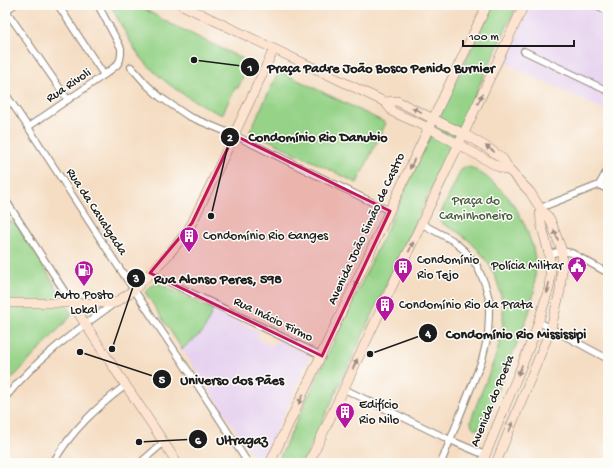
<svg xmlns="http://www.w3.org/2000/svg" width="613" height="468" font-family="'Gochi Hand',sans-serif">
<style>
.built{fill:#e6d2f0}
.green{fill:#96d388;stroke:#597852}
.lines{fill:none;stroke-linecap:round;stroke-linejoin:round}
.street-casing{stroke:#887c70;stroke-width:8}
.secondary-casing{stroke:#887c70;stroke-width:10}
.street{stroke:#fff;stroke-width:6}
.secondary{stroke:#fde4d1;stroke-width:9}
.oneway{fill:#988a80}
.marked{fill:#c2185b;fill-opacity:0.2;stroke:#c2185b;stroke-width:3;stroke-linejoin:round}
.labels{text-anchor:middle;dominant-baseline:central;stroke-width:3;stroke-linejoin:round;paint-order:stroke}
.street-label{font-size:13px;fill:#1c1c1c;stroke:#fdfcf7}
.park-label{font-size:13px;fill:#475c42;stroke:#fdfcf7}
.poi-label{font-size:13px;fill:#1c1c1c;stroke:#fdfcf7;text-anchor:start}
.leader{fill:none;stroke:#1c1c1c;stroke-width:1.5}
.callout-dot{fill:#1c1c1c;stroke:#fdfcf7;stroke-width:1.5}
.mark-label{font-size:12px;text-anchor:middle;font-weight:bold;fill:#fff}
.callout-label{font-size:14px;text-anchor:middle;font-weight:bold;fill:#1c1c1c;stroke:#fdfcf7;stroke-width:3;stroke-linejoin:round;paint-order:stroke}
</style>
<rect width="100%" height="100%" fill="#fdfcf7"/>
<filter id="ink" filterUnits="userSpaceOnUse"><feTurbulence type="fractalNoise" baseFrequency=".025" numOctaves="2"/><feDisplacementMap in="SourceGraphic" scale="8" xChannelSelector="R" yChannelSelector="G"/><feConvolveMatrix kernelMatrix="1 2 1 2 8 2 1 2 1" color-interpolation-filters="sRGB"/></filter>
<filter id="wash" filterUnits="userSpaceOnUse"><feTurbulence type="fractalNoise" baseFrequency=".012" numOctaves="4" result="noise"/><feDisplacementMap in="SourceGraphic" scale="16" xChannelSelector="R" yChannelSelector="G"/><feGaussianBlur stdDeviation="0.9" result="paint"/><feColorMatrix in="noise" values="0 0 0 0 0 0 0 0 0 0 0 0 0 0 0 0 0 1.4 0 .05"/><feComposite in="paint" operator="in"/></filter>
<g filter="url(#wash)">
<rect width="100%" height="100%" fill="#f5ddc3"/>
<g class="built">
<polygon points="532,5 608,5 608,112 505,63"/>
<polygon points="213,310 259,331 257,338 262,341 272,346 278,340 309,355 308,361 261,463 258,463 255,459 182,349 203,332"/>
</g>
<g class="green">
<path d="M 111,5 L 137,5 L 169,23 L 245,60 L 247,64 L 247,67 L 238,88 L 235,88 L 222,115 C 188,99 156,80 134,48 C 131,43 128,37 125,32 C 120,23 115,14 111,5 Z"/>
<polygon points="492,5 517,5 303,463 277,463"/>
<polygon points="279,71 386,123 357,183 250,131"/>
<path d="M 464,167 L 468,167 L 472,168 L 485,176 L 495,184 L 507,196 L 517,210 L 526,228 L 533,248 L 536,265 L 534,292 L 529,313 L 484,425 C 479,432 471,430 471,421 C 488,366 521,327 491,268 C 483,254 471,241 458,232 C 453,229 447,227 442,223 C 439,220 439,218 440,215 L 460,172 L 461,170 Z"/>
<polygon points="11,221 17,226 40,260 72,315 5,386 5,229 8,223"/>
<polygon points="156,282 213,310 203,332 182,349 145,292"/>
</g>
</g>
<g filter="url(#ink)">
<g class="lines">
<g class="street-casing">
<g id="street">
<polyline points="58,5 104,75"/>
<polyline points="596,5 608,11"/>
<polyline points="5,9 68,100"/>
<polyline points="5,11 14,5"/>
<polyline points="524,51 608,91"/>
<polyline points="131,67 147,85 160,97 188,116 234,135 390,211"/>
<polyline points="5,93 28,127 114,260 191,375 248,463"/>
<polyline points="28,127 104,75 117,65 120,60 121,54 121,48 98,5"/>
<polyline points="599,185 608,190"/>
<polyline points="5,199 72,303"/>
<polyline points="540,208 599,185 608,169"/>
<polyline points="422,224 452,240 465,251 477,266 485,284 489,299 489,314 488,335 482,360 441,463"/>
<polyline points="549,254 562,251 572,253 608,273"/>
<polyline points="150,273 322,356"/>
<polyline points="539,322 608,359"/>
<polyline points="344,389 450,440 485,455"/>
<path d="M 5,398 C 35,360 75,331 115,303"/>
<path d="M 53,463 C 71,431 97,407 126,385"/>
<polyline points="140,463 164,442"/>
<polyline points="607,463 608,462"/>
</g>
</g>
<g class="secondary-casing">
<g id="secondary">
<polyline points="182,5 385,102 393,112 429,128 499,167 510,171"/>
<polyline points="385,102 397,101 464,134 488,148 503,159 510,171 530,192 540,208 550,219 562,251 562,268 560,291 551,328 496,463"/>
<polyline points="5,303 115,303 134,290 168,255 186,233 192,223 212,182 274,49"/>
<path d="M 72,303 C 105,357 143,409 177,463"/>
<polyline points="270,463 487,5"/>
<polyline points="309,463 524,5"/>
<polyline points="482,463 535,333 549,288 551,268 549,254 541,223 540,208"/>
</g>
</g>
<use href="#street" class="street"/>
<use href="#secondary" class="secondary"/>
</g>
<defs><path id="oneway-solid" d="M-6-.8H1V-3.2L6.5 0L1 3.2V.8H-6Z"/></defs>
<g class="oneway">
<use href="#oneway-solid" transform="translate(480 99) rotate(-65)"/>
<use href="#oneway-solid" transform="translate(417 110) rotate(-154)"/>
<use href="#oneway-solid" transform="translate(490 149) rotate(-146)"/>
<use href="#oneway-solid" transform="translate(412 164) rotate(115)"/>
<use href="#oneway-solid" transform="translate(556 235) rotate(-111)"/>
<use href="#oneway-solid" transform="translate(411 247) rotate(-65)"/>
<use href="#oneway-solid" transform="translate(357 281) rotate(115)"/>
<use href="#oneway-solid" transform="translate(548 288) rotate(101)"/>
<use href="#oneway-solid" transform="translate(355 364) rotate(-65)"/>
<use href="#oneway-solid" transform="translate(520 370) rotate(112)"/>
<use href="#oneway-solid" transform="translate(301 399) rotate(115)"/>
<use href="#oneway-solid" transform="translate(511 427) rotate(-68)"/>
</g>
</g>
<path class="marked" d="M 234,135 L 390,211 L 322,356 L 150,273 L 192,223 Z"/>
<defs>
<g id="building-pin" transform="scale(1)"><path d="M0 17L-7.5 6A9.5 9.5 0 1 1 7.5 6Z" fill="#b5179e" stroke="#fdfcf7"/><path d="M-4-6H4V6H1V3H-1V6H-4ZM-2.5-4.3h1.7v1.8h-1.7ZM.8-4.3h1.7v1.8H.8ZM-2.5-1h1.7V.8h-1.7ZM.8-1h1.7V.8H.8Z" fill="#fff"/></g>
<g id="civic-pin" transform="scale(1)"><path d="M0 17L-7.5 6A9.5 9.5 0 1 1 7.5 6Z" fill="#b5179e" stroke="#fdfcf7"/><path d="M-.6-6.5H3V-4.5H.6V-3L4-1V1h2V6H-6V1h2V-1L-.6-3ZM-1.2 2.5V6h2.4V2.5Z" fill="#fff"/></g>
<g id="fuel-pin" transform="scale(1)"><path d="M0 17L-7.5 6A9.5 9.5 0 1 1 7.5 6Z" fill="#b5179e" stroke="#fdfcf7"/><path d="M-5.5-6h7V0h2V4h1.3V-2.5L3-4.5l.8-.8L6-3V5H2.5V1h-1V6h-7ZM-4.2-4.7v3.2H.2V-4.7Z" fill="#fff"/></g>
</defs>
<g fill-rule="evenodd">
<use href="#building-pin" x="189" y="236"/>
<use href="#civic-pin" x="577" y="266"/>
<use href="#building-pin" x="403" y="267"/>
<use href="#fuel-pin" x="84" y="270"/>
<use href="#building-pin" x="385" y="305"/>
<use href="#building-pin" x="345" y="412"/>
</g>
<g class="labels">
<g class="street-label">
<text transform="translate(69 86) rotate(-34)">Rua Rivoli</text>
<text transform="translate(96 212) rotate(57)">Rua da Cavalgada</text>
<text transform="translate(367 229) rotate(-65)">Avenida João Simão de Castro</text>
<text transform="translate(273 320) rotate(26)">Rua Inácio Firmo</text>
<text transform="translate(493 401) rotate(-68)">Avenida do Poeta</text>
</g>
<g class="park-label">
<text x="476" y="201">Praça do<tspan x="476" dy="15">Caminhoneiro</tspan></text>
</g>
<g class="poi-label">
<text x="203" y="236">Condomínio Rio Ganges</text>
<text x="417" y="260">Condomínio<tspan x="417" dy="15">Rio Tejo</tspan></text>
<text x="563" y="266" text-anchor="end">Polícia Militar</text>
<text x="84" y="295" text-anchor="middle">Auto Posto<tspan x="84" dy="15">Lokal</tspan></text>
<text x="399" y="305">Condomínio Rio da Prata</text>
<text x="359" y="405">Edifício<tspan x="359" dy="15">Rio Nilo</tspan></text>
</g>
</g>
<path class="leader" d="M194 60L250 67M211 216L230 137M112 349L136 278M370 354L428 333M80 352L162 379M139 442L198 439"/>
<g class="callout-dot">
<circle cx="194" cy="60" r="4"/>
<circle cx="211" cy="216" r="4"/>
<circle cx="112" cy="349" r="4"/>
<circle cx="370" cy="354" r="4"/>
<circle cx="80" cy="352" r="4"/>
<circle cx="139" cy="442" r="4"/>
<circle cx="250" cy="67" r="10"/>
<circle cx="230" cy="137" r="10"/>
<circle cx="136" cy="278" r="10"/>
<circle cx="428" cy="333" r="10"/>
<circle cx="162" cy="379" r="10"/>
<circle cx="198" cy="439" r="10"/>
</g>
<g class="mark-label">
<text x="250" y="71">1</text>
<text x="230" y="141">2</text>
<text x="136" y="282">3</text>
<text x="428" y="337">4</text>
<text x="162" y="383">5</text>
<text x="198" y="444">6</text>
</g>
<g class="callout-label">
<text x="381" y="72">Praça Padre João Bosco Penido Burnier</text>
<text x="318" y="141">Condomínio Rio Danubio</text>
<text x="218" y="283">Rua Alonso Peres, 598</text>
<text x="516" y="338">Condomínio Rio Mississipi</text>
<text x="232" y="384">Universo dos Pães</text>
<text x="242" y="444">Ultragaz</text>
</g>
<rect width="613" height="468" fill="none" stroke="#fdfcf7" stroke-width="20"/>
<path d="M463 40v6h111v-6" fill="none" stroke="#1c1c1c" stroke-width="2"/>
<text x="469" y="40" font-size="12" fill="#1c1c1c" stroke="#fdfcf7" stroke-width="3" paint-order="stroke">100 m</text>
</svg>
